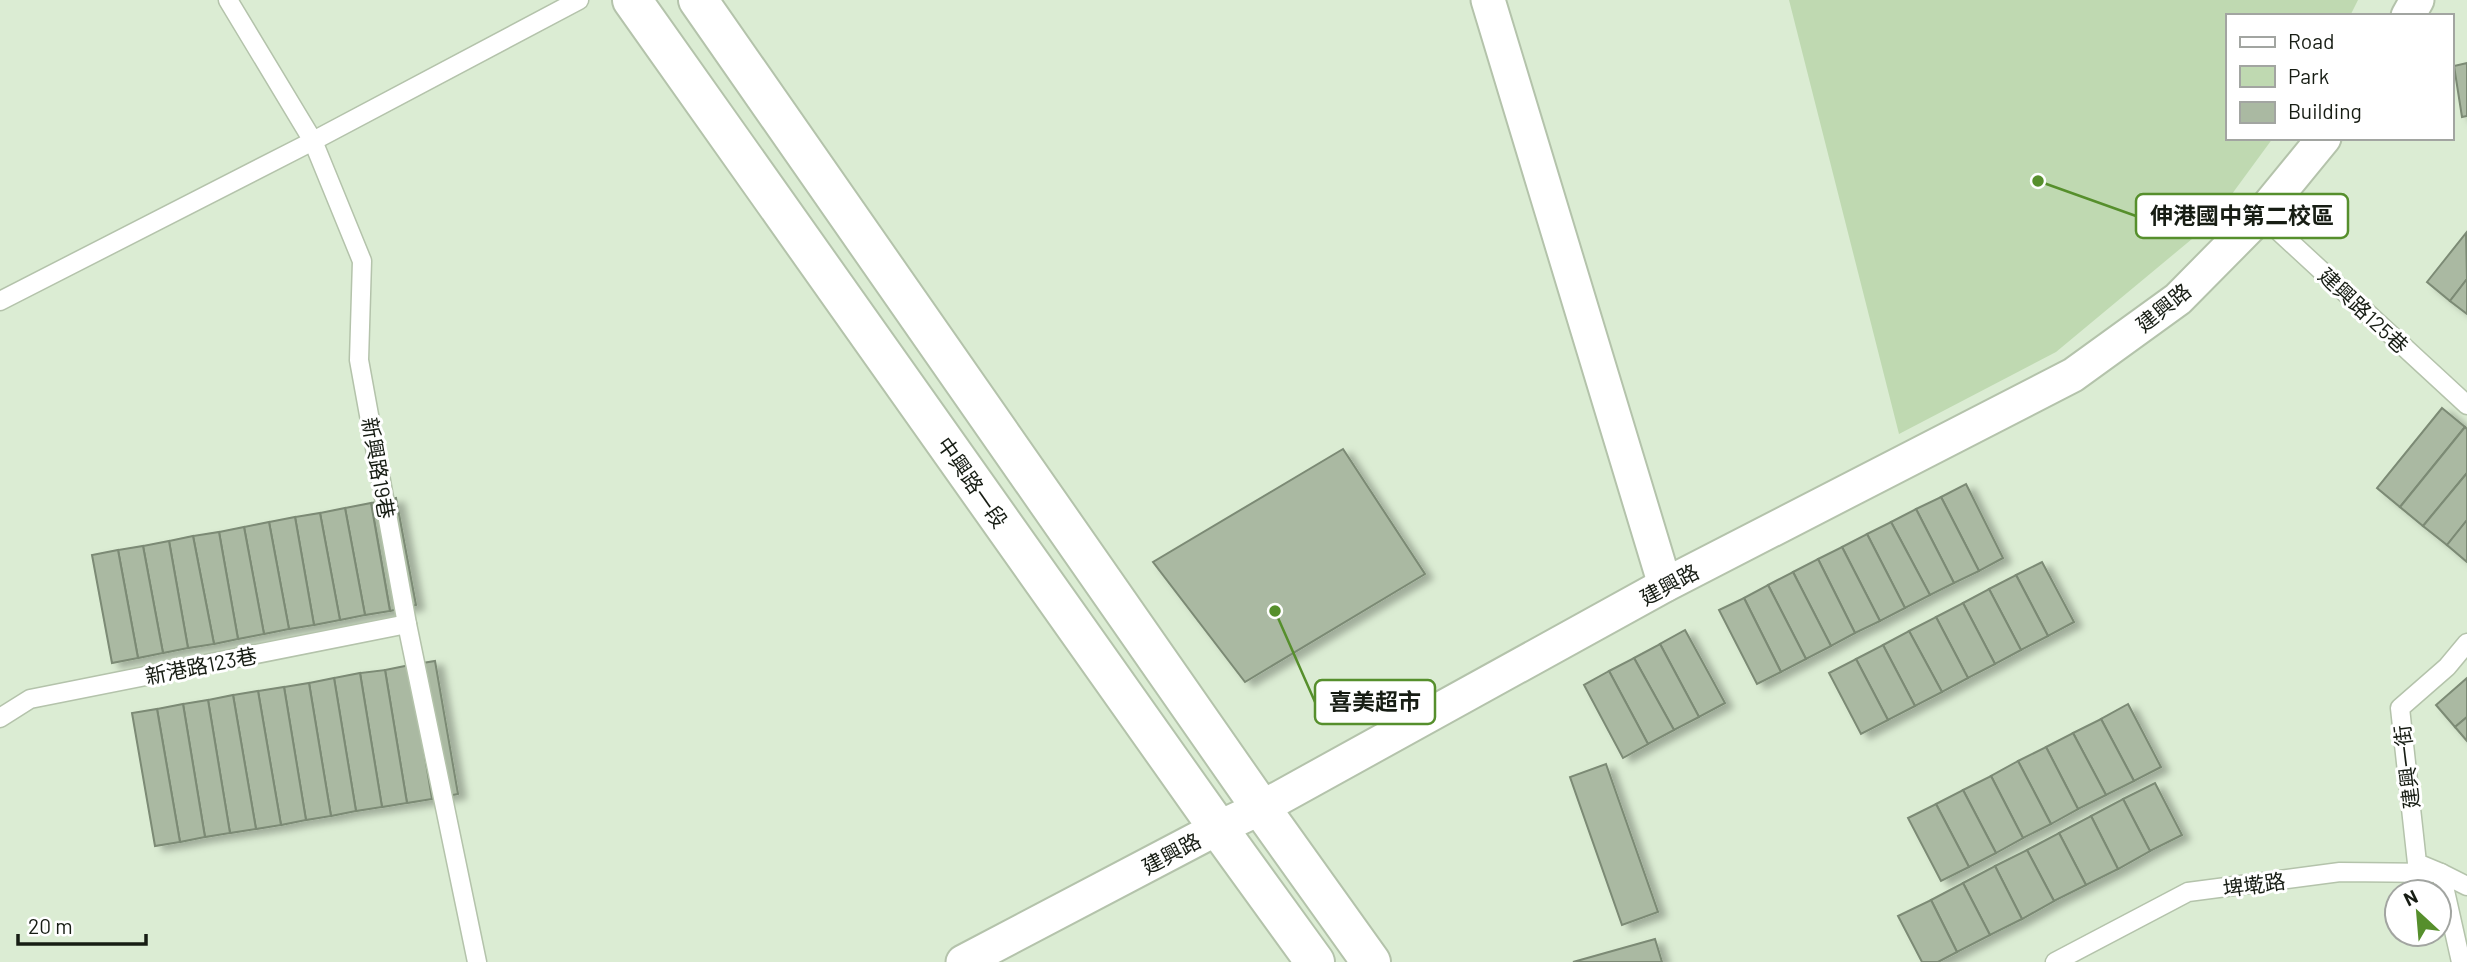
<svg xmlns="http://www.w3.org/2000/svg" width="2467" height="962" font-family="Barlow,'Noto Sans TC',sans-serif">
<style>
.green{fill:#bfd9b1}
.building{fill:#aab9a2;stroke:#7b8a74;stroke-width:2;filter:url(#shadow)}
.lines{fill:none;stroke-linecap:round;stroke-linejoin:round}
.service-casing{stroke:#b4c3ab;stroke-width:21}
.minor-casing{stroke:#b4c3ab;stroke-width:37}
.secondary-casing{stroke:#b4c3ab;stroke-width:42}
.service{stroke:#fff;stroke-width:18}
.minor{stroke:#fff;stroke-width:33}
.secondary{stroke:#fff;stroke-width:38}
.labels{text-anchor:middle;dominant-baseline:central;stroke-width:6;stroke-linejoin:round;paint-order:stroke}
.street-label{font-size:21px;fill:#171d14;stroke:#fff}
.leader{fill:none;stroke:#568f2c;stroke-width:2.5}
.callout-dot{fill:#568f2c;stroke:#fff;stroke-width:2.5}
.callout{fill:#fff;stroke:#568f2c;stroke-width:2.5}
.callout-label{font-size:23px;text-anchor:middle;font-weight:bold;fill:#171d14}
</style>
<defs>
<filter id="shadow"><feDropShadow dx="8" dy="4.5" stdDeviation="3.5" flood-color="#0004"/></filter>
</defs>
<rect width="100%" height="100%" fill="#dbecd3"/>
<polygon class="green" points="1789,0 2358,0 2350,16 2227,16 2227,138 2273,138 2210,224 2056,352 1899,434"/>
<g class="building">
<polygon points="2467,63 2467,116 2462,117 2454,66"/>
<polygon points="2466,233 2467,279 2450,301 2427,282"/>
<polygon points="2467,279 2467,314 2450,301"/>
<polygon points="2442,408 2465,427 2400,507 2377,488"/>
<polygon points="2465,427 2467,429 2467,473 2423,526 2400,507"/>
<polygon points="1343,449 1425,574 1245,682 1153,562"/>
<polygon points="2467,473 2467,520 2447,545 2423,526"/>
<polygon points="1966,484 2003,558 1979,571 1941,497"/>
<polygon points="1941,497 1979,571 1954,583 1916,509"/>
<polygon points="396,498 416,605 390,611 371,503"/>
<polygon points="371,503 390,611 365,615 345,508"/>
<polygon points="345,508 365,615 340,620 320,513"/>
<polygon points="1916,509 1954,583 1930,595 1891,522"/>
<polygon points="320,513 340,620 314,625 295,517"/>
<polygon points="295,517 314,625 289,629 269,522"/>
<polygon points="2467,520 2467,562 2447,545"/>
<polygon points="269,522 289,629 264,634 244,527"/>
<polygon points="1891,522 1930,595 1905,608 1867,534"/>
<polygon points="244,527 264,634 238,639 219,532"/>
<polygon points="219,532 238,639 214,644 193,536"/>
<polygon points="1867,534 1905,608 1880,621 1842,547"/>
<polygon points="193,536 214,644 188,648 169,541"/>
<polygon points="169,541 188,648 163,653 143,546"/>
<polygon points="143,546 163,653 138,658 118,550"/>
<polygon points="1842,547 1880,621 1855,633 1818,559"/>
<polygon points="118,550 138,658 112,663 92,555"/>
<polygon points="1818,559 1855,633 1831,646 1793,572"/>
<polygon points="2042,562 2074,622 2048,636 2016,575"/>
<polygon points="1793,572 1831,646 1806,659 1768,585"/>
<polygon points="2016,575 2048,636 2021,650 1989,589"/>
<polygon points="1768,585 1806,659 1781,672 1744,598"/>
<polygon points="1989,589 2021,650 1995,664 1963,603"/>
<polygon points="1744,598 1781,672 1757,684 1719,610"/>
<polygon points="1963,603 1995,664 1968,678 1936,617"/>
<polygon points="1936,617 1968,678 1942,692 1909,631"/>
<polygon points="1685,630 1725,703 1699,717 1660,644"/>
<polygon points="1909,631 1942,692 1915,706 1883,645"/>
<polygon points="1660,644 1699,717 1674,730 1634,658"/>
<polygon points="1883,645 1915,706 1888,720 1856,659"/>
<polygon points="1634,658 1674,730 1648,744 1609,671"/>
<polygon points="1856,659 1888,720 1861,734 1829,673"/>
<polygon points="435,661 458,794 432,799 410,665"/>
<polygon points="410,665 432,799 407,803 385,670"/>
<polygon points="385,670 407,803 382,807 360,673"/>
<polygon points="1609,671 1648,744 1623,758 1584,685"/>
<polygon points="360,673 382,807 356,811 334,678"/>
<polygon points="334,678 356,811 331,816 309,683"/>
<polygon points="2467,678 2467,717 2455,727 2436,705"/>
<polygon points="309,683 331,816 306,820 284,687"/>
<polygon points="284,687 306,820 281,825 258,691"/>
<polygon points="258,691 281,825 256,829 233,695"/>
<polygon points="233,695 256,829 230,833 208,700"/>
<polygon points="208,700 230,833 205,837 183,704"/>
<polygon points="183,704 205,837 180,842 157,709"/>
<polygon points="2128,704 2161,767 2134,781 2101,719"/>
<polygon points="157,709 180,842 155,846 132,713"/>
<polygon points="2467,717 2467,741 2455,727"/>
<polygon points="2101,719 2134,781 2106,795 2073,733"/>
<polygon points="2073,733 2106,795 2078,809 2046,747"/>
<polygon points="2046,747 2078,809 2051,824 2018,761"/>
<polygon points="2018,761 2051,824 2023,838 1991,776"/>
<polygon points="1606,764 1658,912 1622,925 1570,777"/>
<polygon points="1991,776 2023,838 1996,853 1963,790"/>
<polygon points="2155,783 2182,835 2150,851 2123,799"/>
<polygon points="1963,790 1996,853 1969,867 1936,804"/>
<polygon points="2123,799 2150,851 2118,869 2091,816"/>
<polygon points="1936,804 1969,867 1941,881 1908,818"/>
<polygon points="2091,816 2118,869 2086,885 2059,833"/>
<polygon points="2059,833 2086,885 2054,901 2027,850"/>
<polygon points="2027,850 2054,901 2022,919 1995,866"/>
<polygon points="1995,866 2022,919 1990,935 1963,883"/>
<polygon points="1963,883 1990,935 1957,952 1931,900"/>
<polygon points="1931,900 1957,952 1938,962 1922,962 1898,916"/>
<polygon points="1655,939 1662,962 1573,962"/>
</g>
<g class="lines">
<g class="service-casing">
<g id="service">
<polyline points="228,0 313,141 362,261 359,360 407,624 477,962"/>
<polyline points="2261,215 2467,405"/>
<polyline points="0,301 313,141 579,0"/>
<polyline points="0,718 30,699 407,624"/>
<polyline points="2055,962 2188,892 2340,872 2441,873 2467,886"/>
<polyline points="2461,962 2441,873 2417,863 2400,708 2447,667 2467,643"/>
</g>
</g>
<g class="minor-casing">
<g id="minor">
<polyline points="1488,0 1665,585"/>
<polyline points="2408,16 2417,0"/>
<polyline points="963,962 1218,828 1261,808 1665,585 2073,375 2178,299 2261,215 2324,138"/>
</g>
</g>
<g class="secondary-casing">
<g id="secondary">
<polyline points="632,0 1218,828 1315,962"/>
<polyline points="698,0 1261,808 1371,962"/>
</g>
</g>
<use href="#service" class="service"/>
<use href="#minor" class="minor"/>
<use href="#secondary" class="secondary"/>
</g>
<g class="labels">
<g class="street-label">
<text transform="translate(2163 307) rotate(-39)">建興路</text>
<text transform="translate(2364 310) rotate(43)">建興路125巷</text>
<text transform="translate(379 468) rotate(80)">新興路19巷</text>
<text transform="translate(973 482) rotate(55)">中興路一段</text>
<text transform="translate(1669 584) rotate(-28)">建興路</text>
<text transform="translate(201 665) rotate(-11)">新港路123巷</text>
<text transform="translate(2406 767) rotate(-97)">建興一街</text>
<text transform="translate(1171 853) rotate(-28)">建興路</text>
<text transform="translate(2254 884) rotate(-8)">埤墘路</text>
</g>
</g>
<path class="leader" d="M2038 181L2136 216M1275 611L1315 702"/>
<g class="callout-dot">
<circle cx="2038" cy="181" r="7"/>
<circle cx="1275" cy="611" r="7"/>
</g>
<g class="callout">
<rect x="2136" y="194" width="212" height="44" rx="7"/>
<rect x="1315" y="680" width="120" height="44" rx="7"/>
</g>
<g class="callout-label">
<text x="2242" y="224">伸港國中第二校區</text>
<text x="1375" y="710">喜美超市</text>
</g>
<rect x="2226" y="14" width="228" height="126" fill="#ffffff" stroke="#a2a5a1" stroke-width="2"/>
<rect x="2240" y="37" width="35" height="10" fill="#ffffff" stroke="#a2a5a1" stroke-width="2"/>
<text x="2288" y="49" font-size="21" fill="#171d14">Road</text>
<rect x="2240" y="66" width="35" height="21" fill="#bfd9b1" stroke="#a2a5a1" stroke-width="2"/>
<text x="2288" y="84" font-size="21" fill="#171d14">Park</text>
<rect x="2240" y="102" width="35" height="21" fill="#aab9a2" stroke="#a2a5a1" stroke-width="2"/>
<text x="2288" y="119" font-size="21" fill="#171d14">Building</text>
<g transform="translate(2418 913) rotate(334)"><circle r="33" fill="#ffffff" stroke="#a2a5a1" stroke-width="2"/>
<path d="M0-5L12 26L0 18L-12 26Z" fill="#568f2c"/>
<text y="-10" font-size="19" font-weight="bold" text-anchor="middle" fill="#171d14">N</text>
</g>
<path d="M18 934v10h128v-10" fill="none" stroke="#171d14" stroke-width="3.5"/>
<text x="28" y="934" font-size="21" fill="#171d14" stroke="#ffffff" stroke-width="5" paint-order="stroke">20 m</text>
</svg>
